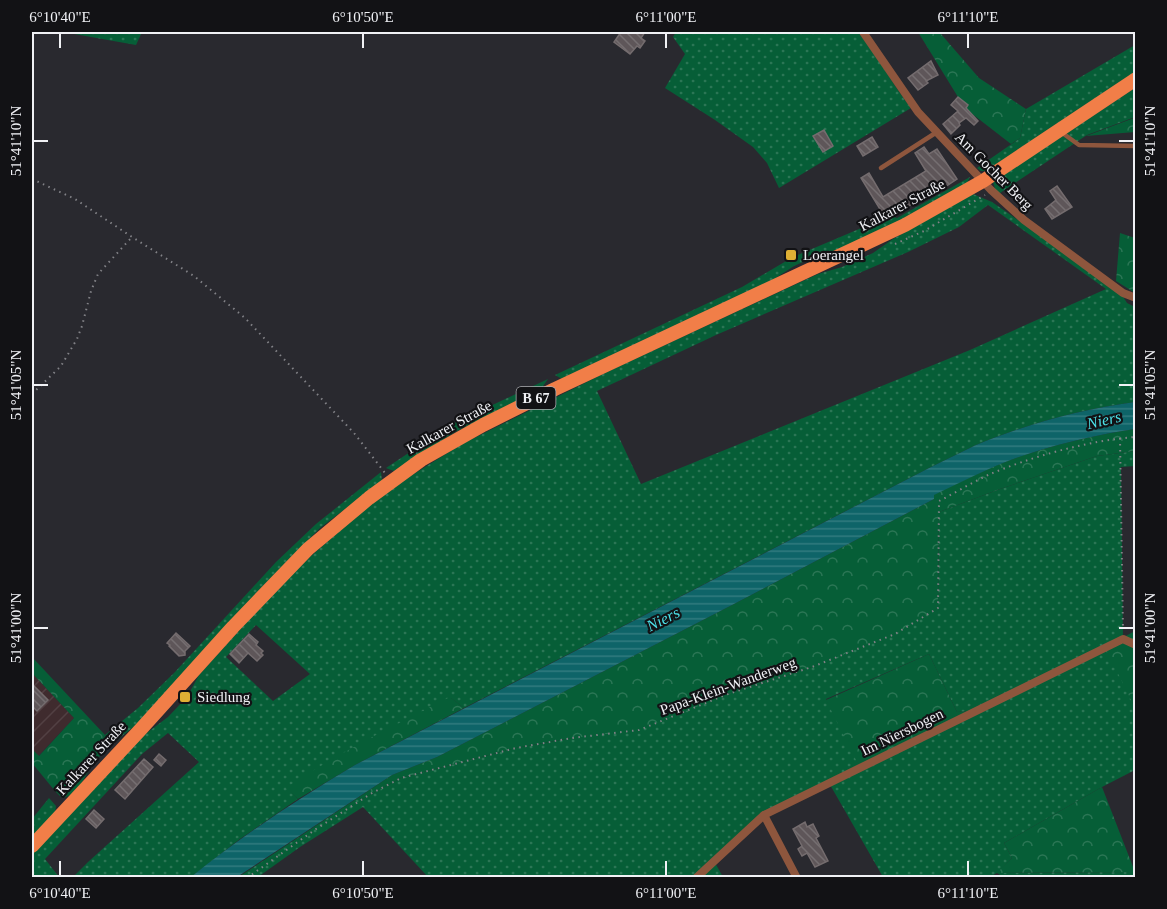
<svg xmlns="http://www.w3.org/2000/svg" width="1167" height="909" font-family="'Times New Roman',serif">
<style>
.industrial{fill:url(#industrial-furrows)}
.grass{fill:url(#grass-dots);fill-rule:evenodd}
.forest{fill:url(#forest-crowns)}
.water{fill:url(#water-rules)}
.building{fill:url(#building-back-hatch);stroke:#746c6e;stroke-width:1.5}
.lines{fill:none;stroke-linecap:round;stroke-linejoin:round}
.path{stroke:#828287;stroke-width:2;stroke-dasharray:1.5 4.5;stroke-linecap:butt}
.lane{stroke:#8e563d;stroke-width:4.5}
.street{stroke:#8e563d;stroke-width:8}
.primary{stroke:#f17e48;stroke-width:14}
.ticks{fill:none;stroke:#f0f1f5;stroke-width:2}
.poi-dot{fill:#dfb034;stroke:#121215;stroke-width:2}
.labels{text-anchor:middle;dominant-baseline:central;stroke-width:4.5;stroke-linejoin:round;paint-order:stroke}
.shield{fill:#121215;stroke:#adaeb2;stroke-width:1.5}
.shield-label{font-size:14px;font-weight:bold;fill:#f0f1f5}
.street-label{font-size:15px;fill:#f0f1f5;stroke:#121215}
.poi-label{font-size:15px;fill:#f0f1f5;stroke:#121215;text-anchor:start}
.water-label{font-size:16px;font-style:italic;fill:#4ce1e8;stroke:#121215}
.neatline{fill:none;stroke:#f0f1f5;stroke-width:2}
.ticks-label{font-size:15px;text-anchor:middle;fill:#f0f1f5}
</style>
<defs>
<pattern id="industrial-furrows" width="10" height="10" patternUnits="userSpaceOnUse" patternTransform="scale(1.5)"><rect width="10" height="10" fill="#3f2b2e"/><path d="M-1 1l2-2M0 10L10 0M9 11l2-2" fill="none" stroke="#524043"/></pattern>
<pattern id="grass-dots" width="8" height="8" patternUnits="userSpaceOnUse" patternTransform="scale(1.5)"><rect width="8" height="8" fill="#065e37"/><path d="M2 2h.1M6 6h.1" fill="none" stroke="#2b7655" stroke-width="1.8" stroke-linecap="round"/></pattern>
<pattern id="forest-crowns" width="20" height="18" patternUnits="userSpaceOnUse" patternTransform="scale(1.5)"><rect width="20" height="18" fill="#065e37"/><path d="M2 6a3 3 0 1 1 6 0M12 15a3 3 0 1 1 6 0" fill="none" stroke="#2b7655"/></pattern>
<pattern id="water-rules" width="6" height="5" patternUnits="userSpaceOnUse" patternTransform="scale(1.5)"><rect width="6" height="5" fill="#0e6468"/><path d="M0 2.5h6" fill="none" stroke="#317b7e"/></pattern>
<pattern id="building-back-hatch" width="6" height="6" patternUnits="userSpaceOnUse" patternTransform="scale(1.5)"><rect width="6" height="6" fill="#5e5659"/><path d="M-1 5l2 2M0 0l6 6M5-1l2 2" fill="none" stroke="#756f71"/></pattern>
</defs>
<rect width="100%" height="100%" fill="#29292f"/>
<polygon class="industrial" points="32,673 74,718 38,756 32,749"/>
<g class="grass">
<polygon points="63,32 142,32 136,45"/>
<path d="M 676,32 L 858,32 C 878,56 892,84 911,108 L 779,188 L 767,163 L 753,147 L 715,120 L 665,88 L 685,54 L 673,37 Z"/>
<polygon points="1135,45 1135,72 986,171 981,171 977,168 1020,138 1026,109"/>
<polygon points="1135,88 1135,117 1087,135 997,195 993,182"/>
<polygon points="970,177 967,183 901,220 845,247 814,257 794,266 768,283 562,379 555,375 742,287 793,257 885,218 886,219 892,216 897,218"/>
<path d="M 973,194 L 992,202 L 1070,256 L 1122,295 L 1127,303 L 1135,307 L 1135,402 C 1081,409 1027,424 976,445 C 961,452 946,460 931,467 L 464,708 L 451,698 L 287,788 L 298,799 L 240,839 L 191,877 L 73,877 L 88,862 L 199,762 L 168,733 L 142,754 L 45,859 L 59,877 L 32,878 L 32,854 L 144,735 L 168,717 L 187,697 L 199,675 L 273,593 L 311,556 L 365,509 L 409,477 L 462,444 L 607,372 L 818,274 L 842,267 L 873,253 L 893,239 ZM 988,205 L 1106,289 L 970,350 L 641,484 L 597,391 L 716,335 L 908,252 L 959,227 ZM 256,625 L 310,674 L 273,701 L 226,657 Z"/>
<polygon points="548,379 541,389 455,432 394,471 386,468 452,424"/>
<path d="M 1135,451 L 1135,466 L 1121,467 L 1123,639 L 1125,686 L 1135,708 L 1135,770 L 1102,787 L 1004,843 L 1012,858 L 998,873 L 1135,872 L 1135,877 L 1005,878 L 997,873 L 988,878 L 883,877 L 829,783 L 764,815 L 714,861 L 723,877 L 428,877 L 363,807 L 300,847 L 258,877 L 237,878 L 359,797 L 361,800 L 401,778 L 516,748 L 572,738 L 728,694 L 812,667 L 938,608 L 939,512 L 1000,489 L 1097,456 ZM 929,654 L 957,712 L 973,711 L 861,768 L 826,699 Z"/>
<path d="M 381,472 L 382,481 L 320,528 L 262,587 L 136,725 C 122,736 108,747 96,760 C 85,773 80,795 62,798 L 55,791 L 105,735 L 138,708 L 175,672 L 276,562 L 316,524 Z"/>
<polygon points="49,798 56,806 55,813 32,836 32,819"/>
</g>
<g class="forest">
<polygon points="918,32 941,32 941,34 979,78 1026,109 1020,138 1011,144 971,113 966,108 968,105 958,97"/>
<polygon points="1135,117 1135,132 1086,136 1134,118"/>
<polygon points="1120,233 1135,238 1135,293 1116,281"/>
<path d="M 1135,429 L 1135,451 L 1097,456 L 1000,489 L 939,512 L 938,608 L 895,634 L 812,667 L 728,694 L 639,730 L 572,738 L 516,748 L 401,778 L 361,800 L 359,797 L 392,775 L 437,757 L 732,605 L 934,499 L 933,495 C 965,480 997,463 1031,453 C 1065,442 1101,434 1135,429 Z"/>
<polygon points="1135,631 1135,708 1105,647"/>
<polygon points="929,654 957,712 975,711 860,768 826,700"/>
<polygon points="32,657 105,735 55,791 32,763 32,749 39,756 74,718 32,673"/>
<path d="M 450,697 L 464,708 L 355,765 L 298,799 L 286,788 C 338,753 395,725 450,697 Z"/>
<polygon points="1102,787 1135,872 997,873 1012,858 1004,843"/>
</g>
<path class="water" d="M 1135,402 L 1135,429 C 1101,434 1065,442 1031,453 C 998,463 966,480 934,495 L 934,499 L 732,605 L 437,757 L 392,775 L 237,877 L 191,877 C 243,835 298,799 355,765 L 931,467 C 946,460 961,452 976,445 C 1027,424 1081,409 1135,402 Z"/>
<g class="building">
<polygon points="621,32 645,32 641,38 645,41 640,48 637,46 630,54 614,42"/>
<polygon points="931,61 938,75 926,81 928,83 918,90 908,78"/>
<polygon points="958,97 968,105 966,108 978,121 974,125 966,118 959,123 960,125 951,134 943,124 958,111 951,105"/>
<polygon points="824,130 833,146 823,152 813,136"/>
<polygon points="872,137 878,147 863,156 857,146"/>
<polygon points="924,147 929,154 937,149 957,179 939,191 938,189 886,219 861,178 869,173 883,197 926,171 915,153"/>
<polygon points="1057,186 1072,207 1052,219 1045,209 1056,200 1050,191"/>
<polygon points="176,633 190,646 185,651 185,655 179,656 169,646 170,645 167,643"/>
<polygon points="249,634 258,642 256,645 263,651 261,653 263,655 257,661 248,653 239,663 230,654"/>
<polygon points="32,684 48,700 37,711 32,706"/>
<polygon points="159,754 166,760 161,766 154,760"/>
<polygon points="144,759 153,767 125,799 115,790"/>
<polygon points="94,810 104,819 96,828 86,819"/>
<polygon points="805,822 807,827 813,824 819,836 816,838 828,861 815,867 807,853 802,856 798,849 802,846 793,829"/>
</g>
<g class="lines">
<g class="path">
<polyline points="32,179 75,199 132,237 194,276 245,318 354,433 385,473"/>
<polyline points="895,244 924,231 985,195"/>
<polyline points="32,394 61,366 77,339 82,326 91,291 98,274 132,237"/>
<polyline points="1120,438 1123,630"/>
<path d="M 247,878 L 316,829 L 372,793 L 401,778 L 516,748 L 572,738 L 639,730 L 728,694 L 812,667 L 895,634 L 938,608 L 939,501 C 955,493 971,483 988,475 C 1030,457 1090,440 1136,437"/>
</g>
<g class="lane">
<polyline points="1061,132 1079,145 1136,146"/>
<polyline points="881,168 937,132"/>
</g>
<g class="street">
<polyline points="863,32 918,112 991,190 1024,220 1123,293 1136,298"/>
<polyline points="764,815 797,878"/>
<polyline points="696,878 764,815 1123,639 1136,645"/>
</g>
<polyline class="primary" points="32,846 141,729 233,627 308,549 369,498 421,460 483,425 555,389 905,225 983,181 1136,79"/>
</g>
<path class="ticks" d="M 60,33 L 60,48M 363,33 L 363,48M 666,33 L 666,48M 968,33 L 968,48M 33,141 L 48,141M 1119,141 L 1134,141M 33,385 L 48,385M 1119,385 L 1134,385M 33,628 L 48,628M 1119,628 L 1134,628M 60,861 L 60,876M 363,861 L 363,876M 666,861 L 666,876M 968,861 L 968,876"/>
<g class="poi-dot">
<rect x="785" y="249" width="12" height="12" rx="3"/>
<rect x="179" y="691" width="12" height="12" rx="3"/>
</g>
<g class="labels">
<rect class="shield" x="516.5" y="387" width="39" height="22" rx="4.5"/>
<g class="shield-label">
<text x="536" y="398">B 67</text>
</g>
<g class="street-label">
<text transform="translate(994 171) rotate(45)">Am Gocher Berg</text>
<text transform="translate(902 205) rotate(-28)">Kalkarer Straße</text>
<text transform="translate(449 427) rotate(-29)">Kalkarer Straße</text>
<text transform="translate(728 686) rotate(-20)">Papa-Klein-Wanderweg</text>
<text transform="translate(902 732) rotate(-26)">Im Niersbogen</text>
<text transform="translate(91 758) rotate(-47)">Kalkarer Straße</text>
</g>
<g class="poi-label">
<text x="803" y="255">Loerangel</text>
<text x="197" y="697">Siedlung</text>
</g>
<g class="water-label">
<text transform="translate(1104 420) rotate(-13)">Niers</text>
<text transform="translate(663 619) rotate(-27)">Niers</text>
</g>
</g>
<rect width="1167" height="909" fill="none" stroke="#121215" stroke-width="66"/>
<rect x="33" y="33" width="1101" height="843" class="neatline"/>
<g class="ticks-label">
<text x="60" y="22">6°10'40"E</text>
<text x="363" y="22">6°10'50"E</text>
<text x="666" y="22">6°11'00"E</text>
<text x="968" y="22">6°11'10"E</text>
<text transform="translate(16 141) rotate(-90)" y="5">51°41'10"N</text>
<text transform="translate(1150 141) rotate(-90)" y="5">51°41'10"N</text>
<text transform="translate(16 385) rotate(-90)" y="5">51°41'05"N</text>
<text transform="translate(1150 385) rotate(-90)" y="5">51°41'05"N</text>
<text transform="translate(16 628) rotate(-90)" y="5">51°41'00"N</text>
<text transform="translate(1150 628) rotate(-90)" y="5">51°41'00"N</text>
<text x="60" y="898">6°10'40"E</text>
<text x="363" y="898">6°10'50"E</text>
<text x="666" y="898">6°11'00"E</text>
<text x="968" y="898">6°11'10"E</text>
</g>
</svg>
